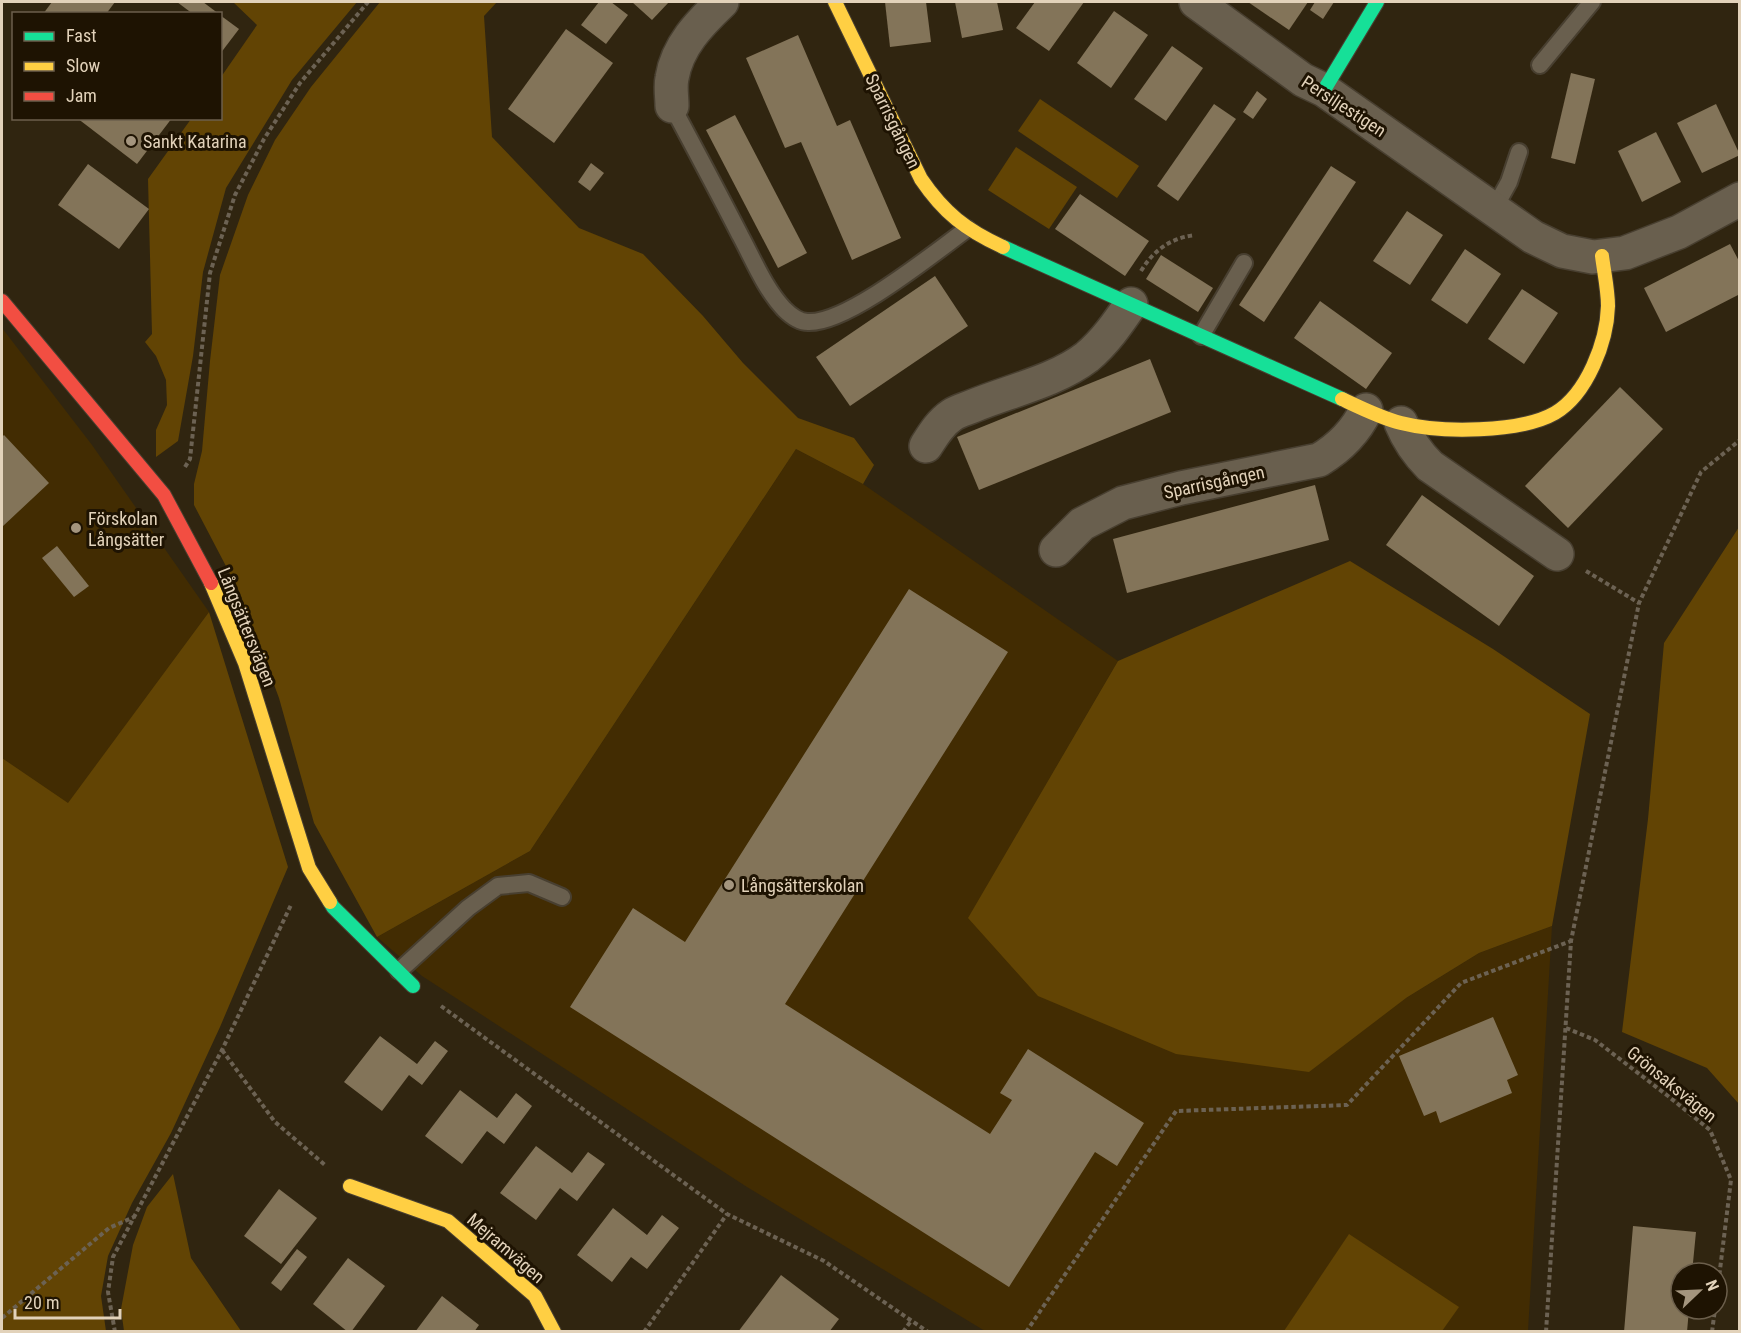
<svg xmlns="http://www.w3.org/2000/svg" width="1741" height="1333" font-family="'Roboto Condensed',sans-serif">
<style>
.built{fill:#422c02}
.green{fill:#624404}
.building{fill:#837459}
.lines{fill:none;stroke-linecap:round;stroke-linejoin:round}
.lane-casing{stroke:#483f30;stroke-width:20}
.street-casing{stroke:#483f30;stroke-width:36}
.fast-casing{stroke:#483f30;stroke-width:16}
.slow-casing{stroke:#483f30;stroke-width:16}
.jam-casing{stroke:#483f30;stroke-width:16}
.path{stroke:#6c6253;stroke-width:4;stroke-dasharray:4.5 3;stroke-linecap:butt}
.lane{stroke:#695f4e;stroke-width:16}
.street{stroke:#695f4e;stroke-width:33}
.fast{stroke:#16e098;stroke-width:14}
.slow{stroke:#ffcf43;stroke-width:14}
.jam{stroke:#f24e42;stroke-width:14}
.poi-dot{fill:#a4957e;stroke:#1e1302;stroke-width:2}
.labels{text-anchor:middle;dominant-baseline:central;stroke-width:6;stroke-linejoin:round;paint-order:stroke}
.street-label{font-size:18px;fill:#e2d2ba;stroke:#1e1302}
.poi-label{font-size:18px;fill:#e2d2ba;stroke:#1e1302;text-anchor:start}
</style>
<rect width="100%" height="100%" fill="#302510"/>
<g class="built">
<polygon points="2,328 92,445 209,612 68,804 2,758"/>
<polygon points="796,449 863,484 1118,661 969,917 1406,998 1479,953 1552,926 1528,1331 985,1331 747,1187 422,976 377,937 530,851"/>
</g>
<g class="green">
<polygon points="233,2 357,2 292,80 226,188 203,272 193,356 178,441 156,457 156,430 167,405 166,380 156,356 145,342 152,334 148,179 191,119 220,118 221,77 257,25"/>
<polygon points="380,2 497,2 484,16 492,137 579,228 643,254 703,316 743,363 798,418 854,438 874,465 863,484 796,449 530,851 377,937 314,823 279,698 239,591 194,505 194,484 202,451 210,361 220,275 248,195 275,140 311,87"/>
<polygon points="1040,99 1139,166 1117,198 1018,131"/>
<polygon points="1016,147 1077,187 1049,229 988,190"/>
<polygon points="1739,527 1739,1104 1707,1068 1622,1032 1648,819 1664,643"/>
<polygon points="1350,561 1493,649 1590,714 1552,926 1479,953 1406,998 1309,1072 1176,1054 1038,996 968,918 1118,661"/>
<polygon points="209,612 288,867 220,1027 171,1133 132,1203 108,1256 101,1296 106,1331 2,1331 2,758 68,803"/>
<polygon points="173,1174 191,1258 241,1331 124,1331 121,1309 133,1245 147,1207"/>
<polygon points="1349,1234 1459,1307 1442,1331 1284,1331"/>
</g>
<g class="building">
<polygon points="52,2 115,2 106,14 43,14"/>
<polygon points="177,2 203,2 219,14 193,14"/>
<polygon points="599,2 611,2 628,15 606,44 581,25"/>
<polygon points="632,2 669,2 652,20"/>
<polygon points="885,2 926,2 931,42 890,47"/>
<polygon points="955,2 997,2 1003,30 962,38"/>
<polygon points="1035,2 1084,2 1049,51 1016,28"/>
<polygon points="1248,2 1308,2 1289,30"/>
<polygon points="1315,2 1334,2 1323,19 1310,10"/>
<polygon points="1114,11 1148,35 1111,88 1077,63"/>
<polygon points="220,15 239,29 220,54"/>
<polygon points="566,29 613,63 554,143 508,109"/>
<polygon points="798,35 837,126 850,120 901,238 852,260 801,142 785,148 746,58"/>
<polygon points="1172,46 1203,68 1166,121 1134,99"/>
<polygon points="1571,73 1595,79 1575,164 1551,158"/>
<polygon points="1257,91 1267,99 1253,119 1243,112"/>
<polygon points="1214,104 1236,119 1178,201 1157,186"/>
<polygon points="1716,104 1740,155 1702,173 1677,123"/>
<polygon points="735,115 807,253 778,268 706,130"/>
<polygon points="77,118 172,118 137,164"/>
<polygon points="1656,132 1681,182 1642,202 1618,151"/>
<polygon points="591,163 604,173 590,191 578,182"/>
<polygon points="88,164 149,209 119,249 58,205"/>
<polygon points="1331,166 1356,182 1264,322 1239,305"/>
<polygon points="1080,194 1149,241 1125,276 1055,229"/>
<polygon points="1407,211 1443,235 1410,285 1373,261"/>
<polygon points="1730,244 1740,263 1740,294 1666,332 1644,288"/>
<polygon points="1465,249 1501,274 1467,324 1431,300"/>
<polygon points="1161,255 1213,288 1198,312 1146,279"/>
<polygon points="935,276 968,326 850,406 816,357"/>
<polygon points="1522,289 1558,313 1524,364 1488,339"/>
<polygon points="1320,301 1392,353 1366,389 1294,338"/>
<polygon points="1150,359 1171,412 979,490 957,437"/>
<polygon points="1620,387 1663,429 1568,528 1525,486"/>
<polygon points="4,435 49,483 2,527 2,437"/>
<polygon points="1315,485 1329,540 1127,593 1113,539"/>
<polygon points="1422,495 1534,576 1499,626 1386,545"/>
<polygon points="57,546 89,586 74,597 42,558"/>
<polygon points="909,589 1008,652 785,1004 990,1134 1012,1100 1000,1093 1028,1049 1144,1123 1117,1166 1095,1152 1009,1287 570,1007 633,908 685,942"/>
<polygon points="1493,1017 1518,1075 1507,1080 1512,1093 1440,1123 1436,1111 1424,1116 1399,1056"/>
<polygon points="380,1036 417,1064 435,1041 448,1051 422,1085 409,1075 382,1111 344,1082"/>
<polygon points="460,1090 497,1118 516,1093 532,1106 504,1144 487,1131 462,1164 425,1136"/>
<polygon points="536,1146 572,1173 588,1152 605,1164 577,1201 560,1188 536,1220 500,1193"/>
<polygon points="279,1189 317,1218 281,1264 244,1236"/>
<polygon points="613,1208 647,1235 662,1215 679,1228 647,1269 631,1257 612,1282 577,1255"/>
<polygon points="1633,1226 1696,1232 1692,1273 1681,1273 1681,1309 1689,1309 1687,1332 1624,1332"/>
<polygon points="297,1249 307,1257 281,1291 271,1283"/>
<polygon points="348,1258 385,1286 351,1332 348,1332 313,1304"/>
<polygon points="781,1275 839,1319 829,1332 738,1332"/>
<polygon points="442,1296 479,1325 474,1332 415,1332"/>
</g>
<g class="lines">
<g class="lane-casing">
<g id="lane">
<polyline points="1540,65 1592,2"/>
<path d="M 672,106 C 695,149 718,192 740,235 C 753,259 765,289 784,309 C 791,316 799,322 808,322 C 847,324 934,253 967,229"/>
<polyline points="1494,209 1509,182 1519,152"/>
<polyline points="1201,336 1244,263"/>
<polyline points="399,971 468,908 498,886 529,883 562,897"/>
</g>
</g>
<g class="street-casing">
<g id="street">
<polyline points="1196,2 1303,80 1324,90 1533,237 1562,251 1593,257 1625,253 1679,232 1740,199"/>
<path d="M 672,106 C 672,97 670,87 672,78 C 677,46 700,23 722,2"/>
<path d="M 1401,423 C 1408,440 1417,453 1430,466 L 1557,554"/>
<path d="M 926,446 C 933,435 940,423 952,415 C 958,411 966,409 973,406 C 1009,391 1056,381 1087,357 C 1105,342 1118,323 1131,304"/>
<path d="M 1056,550 L 1082,524 L 1123,503 L 1181,488 L 1319,460 C 1339,448 1356,431 1366,410"/>
</g>
</g>
<g class="fast-casing">
<g id="fast">
<polyline points="1324,90 1377,2"/>
<polyline points="1003,247 1342,399"/>
<polyline points="330,902 333,907 413,986"/>
</g>
</g>
<g class="slow-casing">
<g id="slow">
<path d="M 835,2 L 921,179 C 944,213 966,230 1003,247"/>
<path d="M 1342,399 C 1361,408 1381,418 1401,423 C 1440,433 1520,433 1555,413 C 1587,394 1607,342 1608,306 C 1608,290 1604,272 1602,256"/>
<polyline points="211,583 245,663 309,868 330,902"/>
<polyline points="350,1186 448,1221 535,1296 554,1332"/>
</g>
</g>
<g class="jam-casing">
<polyline id="jam" points="2,301 164,495 211,583"/>
</g>
<g class="path">
<path d="M 1141,271 C 1153,251 1170,238 1195,235"/>
<polyline points="185,467 190,459 210,273 235,195 264,139 300,83 368,2"/>
<polyline points="1586,571 1639,603"/>
<polyline points="441,1006 727,1214 824,1261 928,1332"/>
<polyline points="1566,1028 1595,1040 1668,1096 1710,1130 1731,1180 1717,1294"/>
<polyline points="222,1050 275,1122 325,1165"/>
<polyline points="2,1318 109,1228 134,1217"/>
<polyline points="115,1332 108,1292 113,1257 222,1050 291,905"/>
<polyline points="644,1332 727,1214"/>
<polyline points="903,1332 911,1321"/>
<polyline points="1026,1332 1176,1111 1347,1105 1461,983 1571,941"/>
<polyline points="1546,1332 1571,941 1639,603 1701,472 1740,440"/>
<polyline points="1712,1332 1715,1309"/>
</g>
<use href="#lane" class="lane"/>
<use href="#street" class="street"/>
<use href="#fast" class="fast"/>
<use href="#slow" class="slow"/>
<use href="#jam" class="jam"/>
</g>
<g class="poi-dot">
<circle cx="131" cy="141" r="6"/>
<circle cx="76" cy="528" r="6"/>
<circle cx="729" cy="885" r="6"/>
</g>
<g class="labels">
<g class="street-label">
<text transform="translate(1344 106) rotate(33)">Persiljestigen</text>
<text transform="translate(893 121) rotate(64)">Sparrisgången</text>
<text transform="translate(1214 482) rotate(-12)">Sparrisgången</text>
<text transform="translate(247 627) rotate(68)">Långsättersvägen</text>
<text transform="translate(1672 1084) rotate(39)">Grönsaksvägen</text>
<text transform="translate(506 1248) rotate(41)">Mejramvägen</text>
</g>
<g class="poi-label">
<text x="143" y="141">Sankt Katarina</text>
<text x="88" y="518">Förskolan<tspan x="88" dy="21">Långsätter</tspan></text>
<text x="741" y="885">Långsätterskolan</text>
</g>
</g>
<rect width="1741" height="1333" fill="none" stroke="#e2d2ba" stroke-width="6"/>
<rect x="12" y="12" width="210" height="108" fill="#1e1302" stroke="#6c5f4c" stroke-width="1.5"/>
<rect x="24" y="32" width="30" height="9" fill="#16e098" stroke="#6c5f4c" stroke-width="1.5"/>
<text x="66" y="42" font-size="18" fill="#e2d2ba">Fast</text>
<rect x="24" y="62" width="30" height="9" fill="#ffcf43" stroke="#6c5f4c" stroke-width="1.5"/>
<text x="66" y="72" font-size="18" fill="#e2d2ba">Slow</text>
<rect x="24" y="92" width="30" height="9" fill="#f24e42" stroke="#6c5f4c" stroke-width="1.5"/>
<text x="66" y="102" font-size="18" fill="#e2d2ba">Jam</text>
<g transform="translate(1699 1291) rotate(67)"><circle r="28" fill="#1e1302" stroke="#6c5f4c" stroke-width="1.5"/>
<path d="M0-4.5L10 22L0 15L-10 22Z" fill="#a4957e"/>
<text y="-9" font-size="16" font-weight="bold" text-anchor="middle" fill="#e2d2ba">N</text>
</g>
<path d="M15 1309v9h105v-9" fill="none" stroke="#e2d2ba" stroke-width="3"/>
<text x="24" y="1309" font-size="18" fill="#e2d2ba" stroke="#1e1302" stroke-width="4.5" paint-order="stroke">20 m</text>
</svg>
